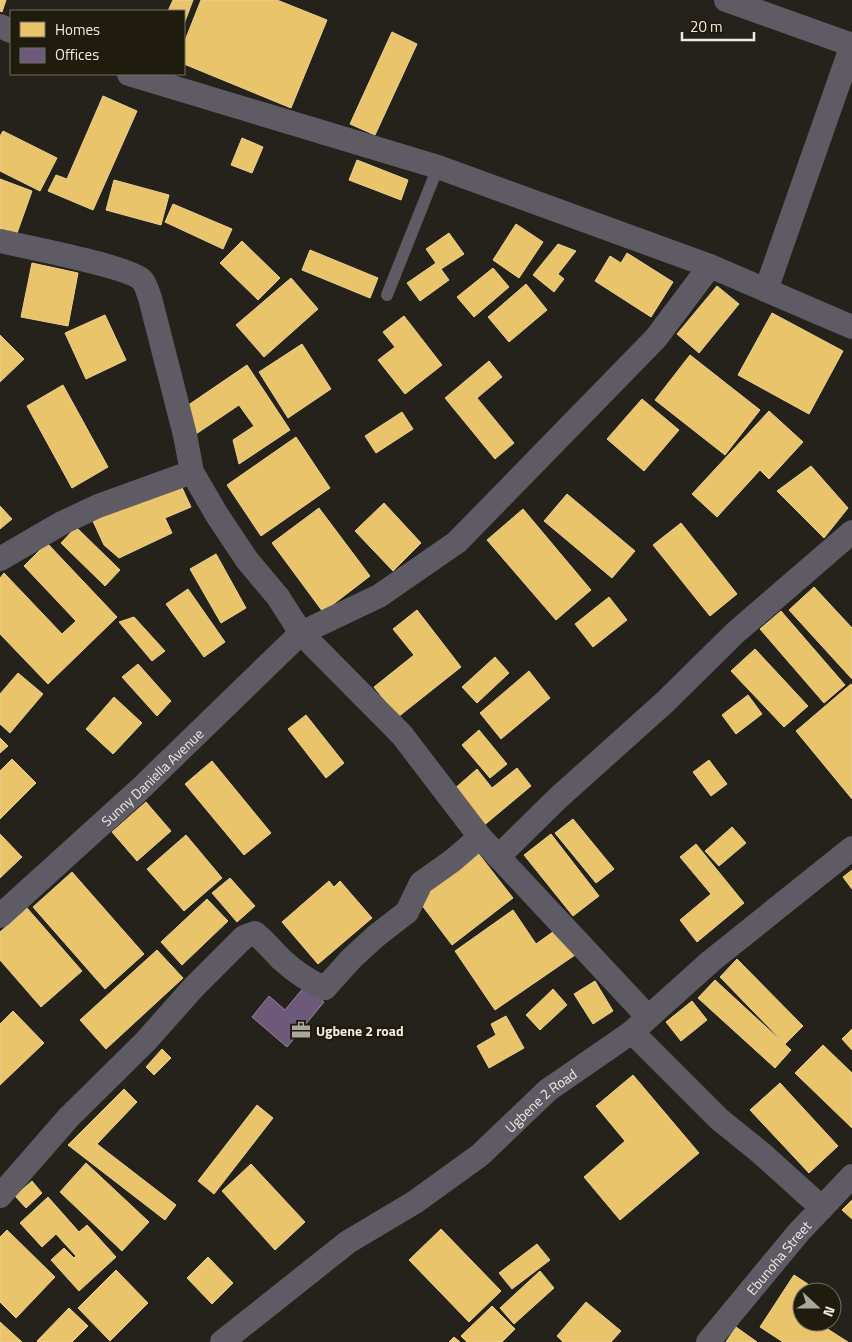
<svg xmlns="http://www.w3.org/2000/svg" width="852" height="1342" font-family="'Titillium Web',sans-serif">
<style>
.homes{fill:#e9c46a;stroke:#ebd08e}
.offices{fill:#6d597a;stroke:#94859a}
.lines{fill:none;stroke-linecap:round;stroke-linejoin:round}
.service{stroke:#5f5b64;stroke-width:12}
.minor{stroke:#5f5b64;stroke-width:24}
.labels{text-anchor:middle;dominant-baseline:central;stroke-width:5;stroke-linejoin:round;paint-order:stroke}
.street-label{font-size:14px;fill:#efede3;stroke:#1f1c0d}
.poi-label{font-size:14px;font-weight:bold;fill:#efede3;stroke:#1f1c0d;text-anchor:start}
</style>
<rect width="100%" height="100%" fill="#24221a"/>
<g class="homes">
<polygon points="0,0 6,0 2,12 0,11"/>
<polygon points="173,0 193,0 184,24 184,11 168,11"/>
<polygon points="201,0 277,0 327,20 291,108 184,64 184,43"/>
<polygon points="392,32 417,44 375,135 350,124"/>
<polygon points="103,96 137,111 93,210 48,191 56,175 67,179"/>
<polygon points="3,131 57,158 40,191 0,171 0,136"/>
<polygon points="242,138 263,147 252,173 231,165"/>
<polygon points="357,160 408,180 401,200 349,180"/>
<polygon points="0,179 32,191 16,236 0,230"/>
<polygon points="114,180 169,195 161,225 106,210"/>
<polygon points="173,204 232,229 223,249 165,222"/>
<polygon points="516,224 543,242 519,278 493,260"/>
<polygon points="449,233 464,254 441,269 449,280 420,301 407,283 436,263 426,249"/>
<polygon points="242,241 280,278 258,300 220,263"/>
<polygon points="558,244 576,251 558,274 564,279 554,292 533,275"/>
<polygon points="310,250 378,278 370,298 302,270"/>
<polygon points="627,253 673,282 651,317 595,281 610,256 621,263"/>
<polygon points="32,263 78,273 68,326 21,317"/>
<polygon points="493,268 509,287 474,317 457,297"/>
<polygon points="291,278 318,309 264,357 236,325"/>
<polygon points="526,284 547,310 509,342 488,317"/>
<polygon points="717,286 739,304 699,353 677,334"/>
<polygon points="772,313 843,351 809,414 738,375"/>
<polygon points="105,315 126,360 86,379 65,333"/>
<polygon points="404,316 442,365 405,394 378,360 395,347 383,332"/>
<polygon points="0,335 24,359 0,382"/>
<polygon points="302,344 331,389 288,418 259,372"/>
<polygon points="690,355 760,410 725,455 655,400"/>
<polygon points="489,361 502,377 477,398 514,443 495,459 445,398"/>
<polygon points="247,365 290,430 239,464 233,440 254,426 239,405 196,434 181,410"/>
<polygon points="63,385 108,467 72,488 27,406"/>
<polygon points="642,399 679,430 644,471 607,439"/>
<polygon points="769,411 803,442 769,479 760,470 717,517 692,494"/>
<polygon points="402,412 413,429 376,453 365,436"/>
<polygon points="296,437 330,488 261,536 227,485"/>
<polygon points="811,466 848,508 824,538 777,491"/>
<polygon points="178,479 191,507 165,518 172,533 119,558 104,545 92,519"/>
<polygon points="567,494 635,551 612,578 544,521"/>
<polygon points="384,503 421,543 393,571 355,531"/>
<polygon points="0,506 12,519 0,529"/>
<polygon points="319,508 370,576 323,612 272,543"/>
<polygon points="523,509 591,590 556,620 487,540"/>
<polygon points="681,523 737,594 710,616 653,545"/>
<polygon points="76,527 120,570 105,586 61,543"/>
<polygon points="47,543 117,617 48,684 0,634 0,578 4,573 62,634 76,621 24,566"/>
<polygon points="216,554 246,608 221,623 190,569"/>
<polygon points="814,587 852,628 852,679 789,610"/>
<polygon points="188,589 225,642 204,657 166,604"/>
<polygon points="609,597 627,620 593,647 575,624"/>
<polygon points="417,610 461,667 398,717 374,687 414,655 393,629"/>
<polygon points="781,611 845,685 824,703 760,629"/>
<polygon points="134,617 165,651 152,661 119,622"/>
<polygon points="755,649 808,706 784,727 731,671"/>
<polygon points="495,657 509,673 477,703 462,687"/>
<polygon points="138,664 171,701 157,716 122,677"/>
<polygon points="529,671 550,698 501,739 480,713"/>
<polygon points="18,673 43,694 10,733 0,724 0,694"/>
<polygon points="851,684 852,686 852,799 796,731"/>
<polygon points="748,695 762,714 736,734 722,715"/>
<polygon points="114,697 142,723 113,754 86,729"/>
<polygon points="306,715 344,763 326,778 288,729"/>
<polygon points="479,730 507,764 490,778 462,745"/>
<polygon points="0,738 8,746 0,753"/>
<polygon points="12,759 36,783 0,819 0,771"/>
<polygon points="709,760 727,784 711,796 693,772"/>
<polygon points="212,761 271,833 244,855 185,784"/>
<polygon points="517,768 531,786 482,827 453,790 477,769 492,788"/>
<polygon points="146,802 171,831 137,861 112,832"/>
<polygon points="573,819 614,869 596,883 555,833"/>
<polygon points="732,827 746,843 719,866 705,851"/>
<polygon points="0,834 22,857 0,878"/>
<polygon points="551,834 599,896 573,916 524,855"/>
<polygon points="186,835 222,878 184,911 147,869"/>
<polygon points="696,844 744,903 697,942 680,920 711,894 680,857"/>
<polygon points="478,853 513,898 452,945 418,900"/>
<polygon points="852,870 852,889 843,877"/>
<polygon points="72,872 144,954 105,989 33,907"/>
<polygon points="230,878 255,906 237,922 212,893"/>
<polygon points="329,881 334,887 340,881 372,918 318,964 282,922"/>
<polygon points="207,899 228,921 182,965 161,942"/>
<polygon points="27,908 82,971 41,1007 0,960 0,932"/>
<polygon points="513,910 536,944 557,929 575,955 495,1010 455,951"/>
<polygon points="157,950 183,978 106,1049 80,1020"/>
<polygon points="737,959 803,1026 785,1044 720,977"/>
<polygon points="715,980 791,1050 775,1068 698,998"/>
<polygon points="595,981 613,1011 593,1024 574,994"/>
<polygon points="553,989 567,1005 540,1030 526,1015"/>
<polygon points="692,1001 707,1020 681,1041 666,1022"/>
<polygon points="13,1011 44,1043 0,1085 0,1024"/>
<polygon points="506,1016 524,1048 489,1068 477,1046 496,1035 491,1024"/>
<polygon points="852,1029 852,1050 842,1039"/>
<polygon points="823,1045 852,1073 852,1128 795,1073"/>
<polygon points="162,1049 171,1058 154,1075 146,1067"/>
<polygon points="633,1075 699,1153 620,1220 584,1177 625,1141 596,1106"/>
<polygon points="780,1083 838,1146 809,1173 750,1110"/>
<polygon points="124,1089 137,1102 97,1144 176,1205 165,1220 68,1145"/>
<polygon points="257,1105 273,1118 214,1194 198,1181"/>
<polygon points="86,1163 149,1222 122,1251 60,1192"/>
<polygon points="251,1164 305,1222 275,1250 222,1191"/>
<polygon points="32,1181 42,1193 26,1208 15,1196"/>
<polygon points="48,1197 79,1232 87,1225 116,1257 79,1291 51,1260 64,1248 74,1258 76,1256 56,1234 42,1247 20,1223"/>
<polygon points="852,1200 852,1219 842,1210"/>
<polygon points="441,1229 501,1291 469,1322 409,1260"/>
<polygon points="7,1230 55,1277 16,1318 0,1302 0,1237"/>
<polygon points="537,1244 550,1260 512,1289 499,1273"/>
<polygon points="208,1257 233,1283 212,1304 187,1278"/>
<polygon points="116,1270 148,1303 110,1341 78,1308"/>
<polygon points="540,1271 554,1288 514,1324 500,1308"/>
<polygon points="794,1275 820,1292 802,1292 802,1322 830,1322 826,1328 848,1342 783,1342 760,1327"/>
<polygon points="832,1300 841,1306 832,1319"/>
<polygon points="586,1302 621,1331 611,1342 563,1342 557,1336"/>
<polygon points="492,1306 515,1329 502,1342 467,1342 461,1336"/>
<polygon points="69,1308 88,1326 72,1342 38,1342 37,1341"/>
<polygon points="0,1322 22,1342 0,1342"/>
<polygon points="736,1327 757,1342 726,1342"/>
<polygon points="454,1337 460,1342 449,1342"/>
</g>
<polygon class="offices" points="305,986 324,1002 287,1047 252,1017 269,996 285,1010"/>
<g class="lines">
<polyline class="service" points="387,295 438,167"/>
<g class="minor">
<polyline points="726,0 852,45"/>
<polyline points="0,26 11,31"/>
<polyline points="129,74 438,167 710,266 852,327"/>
<path d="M 0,241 C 23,246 130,267 142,280 C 146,284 148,293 150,298 L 185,435 L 192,472 L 217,515 L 247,560 L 278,597 L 301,633 L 402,735 L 480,837 L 648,1017"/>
<polyline points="766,290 852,45"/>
<polyline points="0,559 62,523 98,506 192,472"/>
<polyline points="499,856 558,798 665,702 735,633 852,532"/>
<path id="s1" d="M 0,916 L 138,791 L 301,633 L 379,596 L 457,542 L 656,338 L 710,266"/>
<polyline points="632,1032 719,1119 761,1153 822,1208"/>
<path d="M 0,1196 L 69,1117 L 145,1042 L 193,988 L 244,937 L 255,933 C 265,941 272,950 281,959 C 293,970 310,982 325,988 L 352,958 L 376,936 L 407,912 L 421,883 L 452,861 L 480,837"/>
<path id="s2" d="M 222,1342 L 348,1242 L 415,1202 L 480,1155 L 548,1090 L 632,1032 L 711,961 L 852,848"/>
<path id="s3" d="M 708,1342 L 798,1233 L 852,1176"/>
</g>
</g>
<defs>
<g id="office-bare" transform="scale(1.5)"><path d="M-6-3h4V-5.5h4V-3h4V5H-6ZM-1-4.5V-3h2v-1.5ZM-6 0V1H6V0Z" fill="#a8a69d" stroke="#1f1c0d" stroke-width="2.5" paint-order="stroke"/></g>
</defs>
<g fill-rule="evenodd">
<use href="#office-bare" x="301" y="1030"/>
</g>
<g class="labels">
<g class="street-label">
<text stroke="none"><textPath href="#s1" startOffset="206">Sunny Daniella Avenue</textPath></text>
<text stroke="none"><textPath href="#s2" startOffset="401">Ugbene 2 Road</textPath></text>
<text stroke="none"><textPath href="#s3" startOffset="110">Ebunoha Street</textPath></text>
</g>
<g class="poi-label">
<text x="316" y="1030">Ugbene 2 road</text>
</g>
</g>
<rect x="10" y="10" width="175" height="65" fill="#1f1c0d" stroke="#727063"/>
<rect x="20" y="22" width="25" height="15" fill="#e9c46a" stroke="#727063"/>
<text x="55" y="35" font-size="15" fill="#efede3">Homes</text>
<rect x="20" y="48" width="25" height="15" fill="#6d597a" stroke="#727063"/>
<text x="55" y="60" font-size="15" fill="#efede3">Offices</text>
<g transform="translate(817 1307) rotate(111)"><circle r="24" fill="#1f1c0d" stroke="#727063"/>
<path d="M0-4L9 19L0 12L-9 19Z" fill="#a8a69d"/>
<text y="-8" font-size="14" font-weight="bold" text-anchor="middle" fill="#efede3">N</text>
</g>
<path d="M682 32v8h72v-8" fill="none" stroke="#efede3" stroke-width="2.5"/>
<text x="690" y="32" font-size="15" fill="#efede3" stroke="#1f1c0d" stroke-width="4" paint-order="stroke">20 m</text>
</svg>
